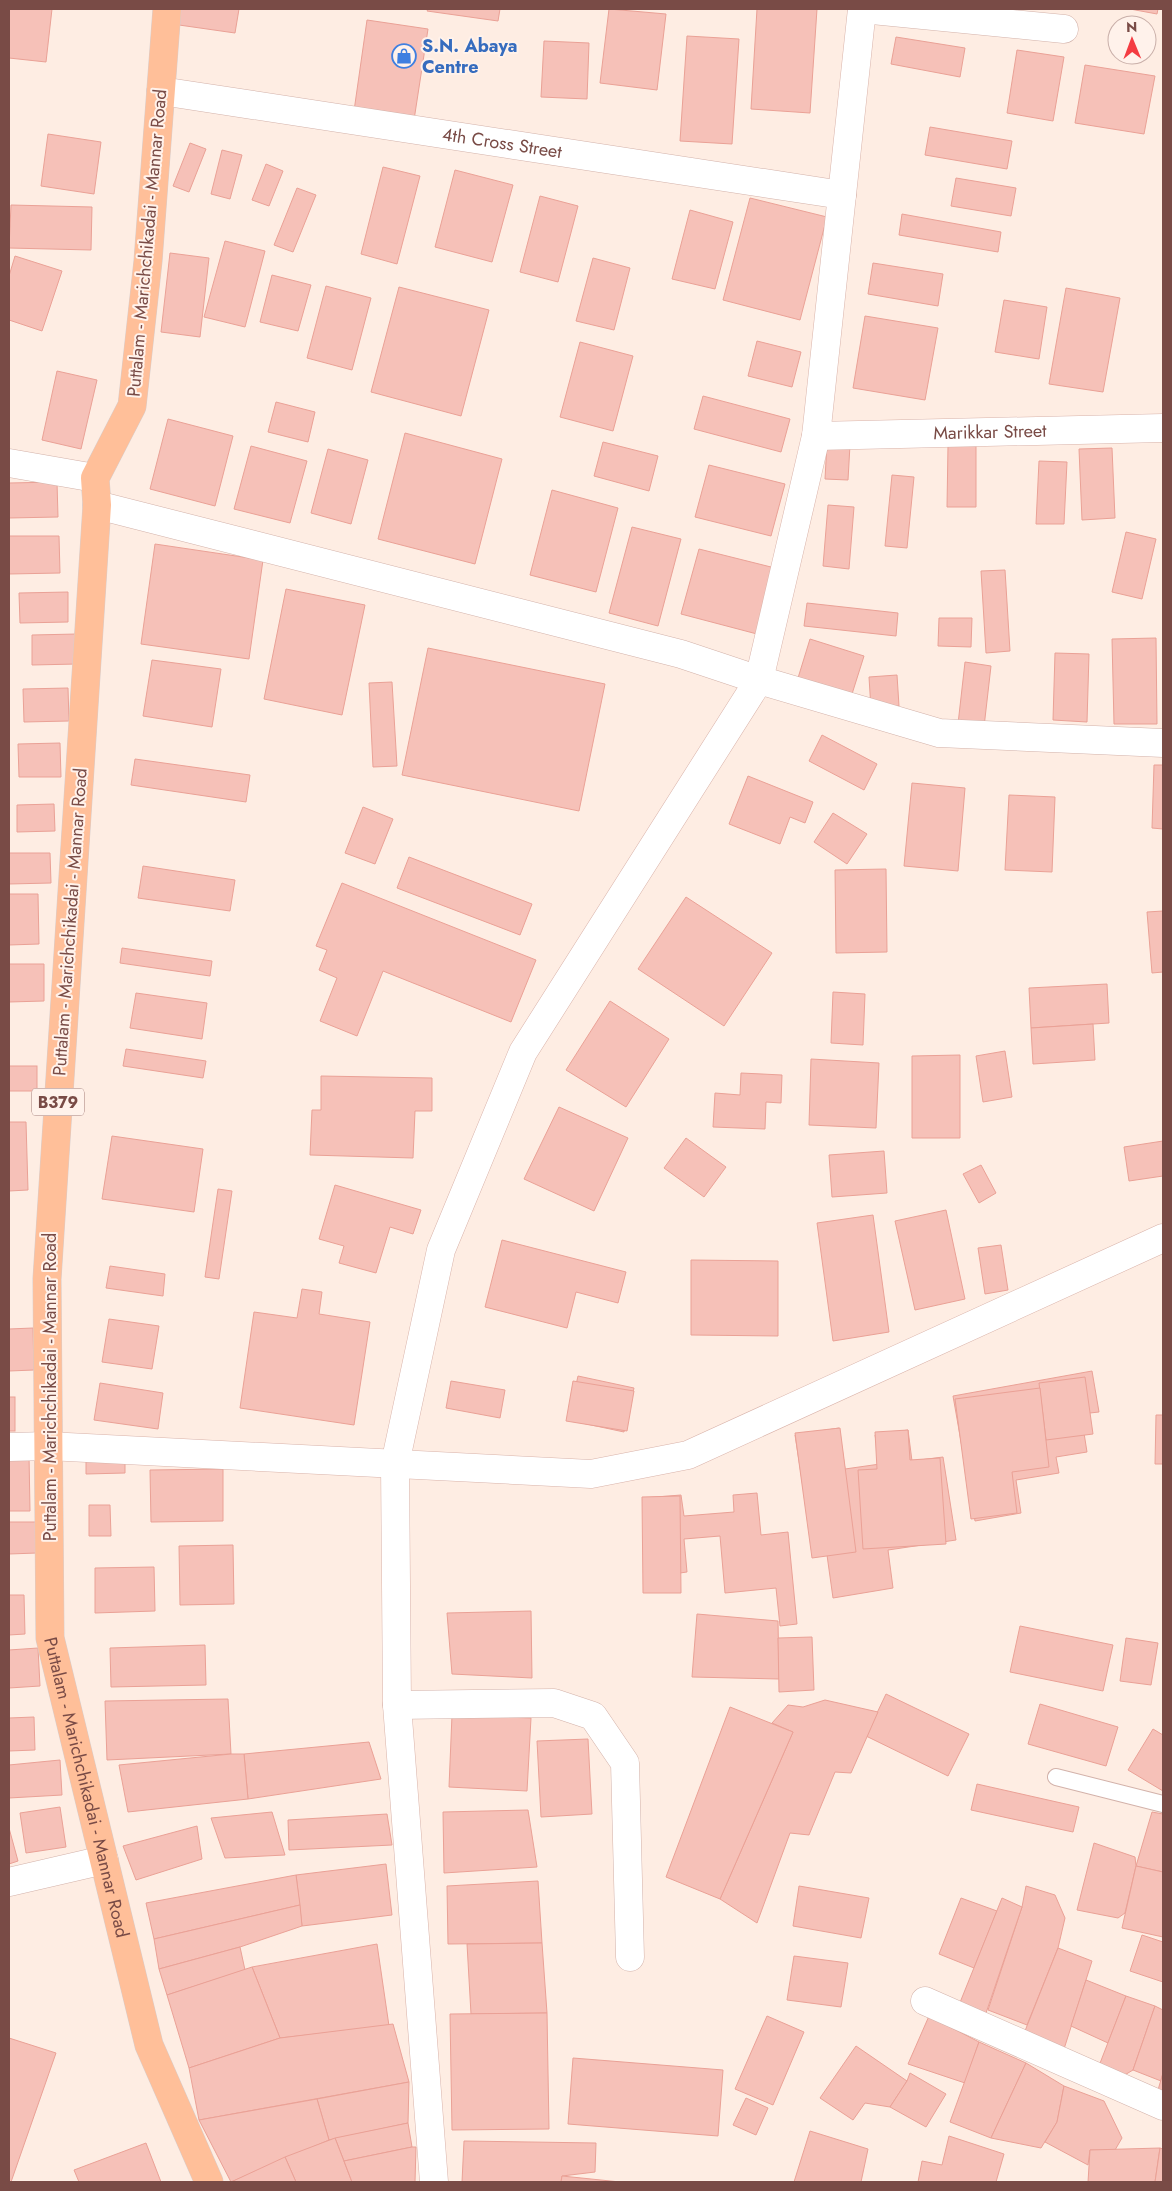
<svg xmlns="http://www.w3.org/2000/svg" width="1172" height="2191" font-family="Jost,sans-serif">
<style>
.building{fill:#f6c1b8;stroke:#eaa196}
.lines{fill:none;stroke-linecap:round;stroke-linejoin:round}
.lane-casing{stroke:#d3b2aa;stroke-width:18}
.street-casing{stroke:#d3b2aa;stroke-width:29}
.secondary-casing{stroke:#d9b3aa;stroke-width:29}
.primary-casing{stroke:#d9cdcb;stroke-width:29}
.lane{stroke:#fff;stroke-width:16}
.street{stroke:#fff;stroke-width:28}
.secondary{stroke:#fff;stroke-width:28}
.primary{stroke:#ffbf99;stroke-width:28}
.labels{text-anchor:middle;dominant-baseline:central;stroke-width:4;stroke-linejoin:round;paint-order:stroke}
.shield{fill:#fff2eb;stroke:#a17d78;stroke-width:1}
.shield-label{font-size:16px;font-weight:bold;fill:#794b46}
.shop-label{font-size:18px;font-weight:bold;fill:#366cbe;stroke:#fff2eb;text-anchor:start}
.street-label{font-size:18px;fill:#794b46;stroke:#fff2eb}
</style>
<rect width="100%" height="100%" fill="#feede3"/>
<g class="building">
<polygon points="9,9 52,9 46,62 9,58"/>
<polygon points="174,9 239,9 235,33 172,24"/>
<polygon points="428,9 500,9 498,21 427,11"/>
<polygon points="609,9 666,14 657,90 600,83"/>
<polygon points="757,9 817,9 810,113 751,109"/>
<polygon points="1130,9 1158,9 1157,14"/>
<polygon points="367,20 428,29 414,120 354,111"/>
<polygon points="687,36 739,39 732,144 680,141"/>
<polygon points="896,37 965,48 960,77 891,64"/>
<polygon points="544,41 589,43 587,99 541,97"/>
<polygon points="1017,50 1064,57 1053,121 1007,113"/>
<polygon points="1085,65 1155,76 1144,134 1075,123"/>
<polygon points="930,127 1012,141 1007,169 925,155"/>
<polygon points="48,134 101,142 94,194 41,186"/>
<polygon points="190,143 206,149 189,192 173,186"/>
<polygon points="222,150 242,155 230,199 211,194"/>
<polygon points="266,164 283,171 269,206 252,200"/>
<polygon points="383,167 420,176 397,264 361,254"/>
<polygon points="455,170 513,185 492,262 435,247"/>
<polygon points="956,178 1016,188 1011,216 951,206"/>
<polygon points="297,188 316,195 293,252 274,245"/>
<polygon points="540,196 578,206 558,282 520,272"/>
<polygon points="750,198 827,217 800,320 723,300"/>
<polygon points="11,205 92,207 91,250 9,248"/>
<polygon points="690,210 733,222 715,289 672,279"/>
<polygon points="902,214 1001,232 998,252 899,235"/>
<polygon points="225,241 265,251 245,327 204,317"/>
<polygon points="170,253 209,258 200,337 161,332"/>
<polygon points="15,256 62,271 42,331 9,320 9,276"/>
<polygon points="593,258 630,268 614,330 576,321"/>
<polygon points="873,263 943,274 938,306 868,294"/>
<polygon points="272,275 311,285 298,331 260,322"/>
<polygon points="326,286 371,298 352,370 307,358"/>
<polygon points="399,287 489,310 461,416 371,392"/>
<polygon points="1066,288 1120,298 1103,392 1049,384"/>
<polygon points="1004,300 1047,307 1039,359 995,352"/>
<polygon points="865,316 938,328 925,400 853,388"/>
<polygon points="757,341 801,352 792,387 748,376"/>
<polygon points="580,342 633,356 613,431 560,417"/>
<polygon points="57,371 97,380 81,449 42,440"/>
<polygon points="703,396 790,419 781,452 694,429"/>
<polygon points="276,402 315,412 308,442 268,432"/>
<polygon points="168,419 233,436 215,506 150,489"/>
<polygon points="405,433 502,459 475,564 378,539"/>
<polygon points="603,442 658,456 649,491 594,476"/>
<polygon points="827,443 850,445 848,480 825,479"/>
<polygon points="251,446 307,461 290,523 234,509"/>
<polygon points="948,446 976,446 976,507 947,507"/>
<polygon points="1112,448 1115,518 1082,520 1079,449"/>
<polygon points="328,449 368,460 351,524 311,513"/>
<polygon points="1039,461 1067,462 1064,524 1036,524"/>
<polygon points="709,465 785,484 771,536 695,517"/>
<polygon points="892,475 914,477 907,548 885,546"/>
<polygon points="57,482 58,517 9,518 9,483"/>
<polygon points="552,490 618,508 596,592 530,575"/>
<polygon points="828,505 854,507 849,569 823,566"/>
<polygon points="632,527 681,539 658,626 609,613"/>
<polygon points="1126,532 1156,539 1142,599 1112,592"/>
<polygon points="9,536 59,536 60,573 9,574"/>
<polygon points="155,544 263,560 249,659 141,644"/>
<polygon points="699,549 775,568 757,634 681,614"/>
<polygon points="1005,570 1010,651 986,653 981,571"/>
<polygon points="286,589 365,605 342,715 264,699"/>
<polygon points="68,592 68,622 20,623 19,593"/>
<polygon points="807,603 898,613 896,636 804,626"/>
<polygon points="939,618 972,618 971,647 938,646"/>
<polygon points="77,634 77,664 32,665 32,635"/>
<polygon points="1156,638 1157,724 1114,724 1112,639"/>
<polygon points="810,639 864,656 852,694 798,678"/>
<polygon points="428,648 605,684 579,811 402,775"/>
<polygon points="1055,653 1089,654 1087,722 1053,720"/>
<polygon points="152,660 221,669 212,727 143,716"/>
<polygon points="965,662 991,666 984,727 958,724"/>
<polygon points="897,675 899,706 871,709 869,677"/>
<polygon points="392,682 397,766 373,767 369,683"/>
<polygon points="68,688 69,721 24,722 23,689"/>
<polygon points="822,735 877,764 864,790 809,761"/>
<polygon points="60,743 61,777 19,777 18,744"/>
<polygon points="135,759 250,775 246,802 131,785"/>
<polygon points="1154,765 1163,765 1163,829 1152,828"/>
<polygon points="748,776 813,802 805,823 790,817 780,844 729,824"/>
<polygon points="912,783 965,788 958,871 904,866"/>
<polygon points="1009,795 1055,797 1052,872 1005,870"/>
<polygon points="54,804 55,831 17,832 17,805"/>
<polygon points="363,807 393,819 375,864 345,853"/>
<polygon points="833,813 867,834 847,864 814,842"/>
<polygon points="9,853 50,853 51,883 9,884"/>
<polygon points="409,857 532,904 520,935 397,888"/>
<polygon points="143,866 235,880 230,911 138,898"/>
<polygon points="886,869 887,952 836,953 835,870"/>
<polygon points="342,883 536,960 511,1022 383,971 357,1036 320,1021 337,978 319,970 327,950 316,946"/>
<polygon points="9,894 38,894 39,944 9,945"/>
<polygon points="686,897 772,953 724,1026 638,969"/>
<polygon points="1163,911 1163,972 1152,973 1147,912"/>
<polygon points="122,948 212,961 210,976 120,963"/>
<polygon points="9,964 44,964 44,1001 9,1002"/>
<polygon points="1107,984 1109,1023 1031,1028 1029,988"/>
<polygon points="833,992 865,994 863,1045 831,1043"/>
<polygon points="136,993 207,1003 202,1039 130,1028"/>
<polygon points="610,1001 669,1039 626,1107 566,1070"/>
<polygon points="1093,1024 1095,1060 1033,1064 1031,1028"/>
<polygon points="126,1049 206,1061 203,1078 123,1066"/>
<polygon points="1005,1051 1012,1097 983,1102 976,1056"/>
<polygon points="960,1055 960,1138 912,1138 912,1056"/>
<polygon points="811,1059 879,1063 876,1128 809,1125"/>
<rect x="9" y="1066" width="28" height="25"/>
<polygon points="741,1073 782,1075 781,1103 766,1102 765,1129 713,1127 715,1093 740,1095"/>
<polygon points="321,1076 432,1078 432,1111 415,1111 413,1158 310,1155 312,1110 321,1110"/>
<polygon points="559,1107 628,1138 594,1211 524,1179"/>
<polygon points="9,1122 26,1122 28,1190 9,1191"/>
<polygon points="112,1136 203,1149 194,1212 102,1199"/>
<polygon points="686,1138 726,1167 704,1197 664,1168"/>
<polygon points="1163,1141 1163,1176 1129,1181 1124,1147"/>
<polygon points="884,1151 887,1193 832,1197 829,1155"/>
<polygon points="981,1165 996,1193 979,1203 963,1174"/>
<polygon points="335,1185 421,1210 413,1234 390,1227 376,1273 339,1263 344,1246 319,1239"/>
<polygon points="218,1189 232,1191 219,1279 205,1277"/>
<polygon points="946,1210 965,1299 915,1310 895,1221"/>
<polygon points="873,1215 889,1332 833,1341 817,1223"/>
<polygon points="502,1240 626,1272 618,1303 576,1292 567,1328 485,1307"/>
<polygon points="1001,1245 1008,1290 985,1294 978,1248"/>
<polygon points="691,1260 778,1261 778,1336 691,1335"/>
<polygon points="110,1266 165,1274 163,1296 106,1288"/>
<polygon points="302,1289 322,1292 319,1314 370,1322 354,1425 240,1408 254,1312 297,1318"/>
<polygon points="109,1319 159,1326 152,1369 102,1362"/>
<polygon points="33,1328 34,1370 9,1371 9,1329"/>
<polygon points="1092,1371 1099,1412 1081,1414 1087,1452 1056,1457 1059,1473 1016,1480 1021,1513 975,1521 953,1396"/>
<polygon points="578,1376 634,1388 624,1432 568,1420"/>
<polygon points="1085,1377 1093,1434 1046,1440 1039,1383"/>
<polygon points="451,1381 505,1390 500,1418 446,1408"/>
<polygon points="573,1381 634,1391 627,1431 566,1421"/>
<polygon points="100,1383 163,1393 158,1429 94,1420"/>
<polygon points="1040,1388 1049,1467 1012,1472 1017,1513 971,1519 955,1399"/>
<rect x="9" y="1397" width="6" height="34"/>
<polygon points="1156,1415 1163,1415 1163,1464 1155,1464"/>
<polygon points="839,1428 845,1469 880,1464 875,1435 908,1430 912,1461 943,1457 956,1540 888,1550 893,1588 833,1598 826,1548 813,1551 795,1435"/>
<polygon points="840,1428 856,1552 812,1558 795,1433"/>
<polygon points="908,1430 910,1460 940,1458 946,1544 863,1549 858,1470 877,1469 875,1432"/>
<polygon points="29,1455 30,1511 9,1511 9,1456"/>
<polygon points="86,1459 125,1459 125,1473 86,1474"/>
<polygon points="223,1469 223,1521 151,1522 150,1470"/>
<polygon points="757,1493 761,1535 788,1532 797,1624 780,1626 776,1588 725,1593 720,1536 684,1539 687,1572 673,1574 674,1581 653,1584 644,1498 681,1495 684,1516 734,1512 733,1495"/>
<polygon points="680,1496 681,1593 643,1593 642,1497"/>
<polygon points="89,1505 110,1505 111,1536 89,1536"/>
<polygon points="9,1522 37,1522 37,1553 9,1554"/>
<polygon points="233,1545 234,1604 180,1605 179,1546"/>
<polygon points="154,1567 155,1611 95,1613 95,1568"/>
<polygon points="9,1595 24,1595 25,1634 9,1635"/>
<polygon points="531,1611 532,1678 452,1674 447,1613"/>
<polygon points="697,1614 778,1621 779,1679 692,1677"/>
<polygon points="1020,1626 1113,1645 1103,1691 1010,1672"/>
<polygon points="812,1637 814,1690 779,1692 778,1638"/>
<polygon points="1126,1638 1158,1643 1151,1685 1120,1681"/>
<polygon points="205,1645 206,1685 111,1687 110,1648"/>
<polygon points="38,1648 40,1686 9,1688 9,1650"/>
<polygon points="886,1694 969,1734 948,1776 866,1736"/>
<polygon points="228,1699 231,1754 107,1760 105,1701"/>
<polygon points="825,1700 878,1712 851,1773 835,1772 809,1835 790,1833 757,1923 720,1899 793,1732 772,1723 788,1705 803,1707"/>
<polygon points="1040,1704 1118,1727 1106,1766 1028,1744"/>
<polygon points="730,1707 793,1732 720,1899 666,1877"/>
<polygon points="452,1715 531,1718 527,1791 449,1787"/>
<polygon points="34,1717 35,1750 9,1751 9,1718"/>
<polygon points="1153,1729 1163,1735 1163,1791 1128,1770"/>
<polygon points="588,1739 592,1814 541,1817 537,1741"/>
<polygon points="369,1742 381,1779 248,1799 244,1754"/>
<polygon points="231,1754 244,1754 248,1799 128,1812 119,1765"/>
<polygon points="60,1760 62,1795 9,1798 9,1765"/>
<polygon points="977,1784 1079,1807 1073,1832 971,1810"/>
<polygon points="60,1807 66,1847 26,1853 20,1813"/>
<polygon points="528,1810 537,1867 444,1873 443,1812"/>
<polygon points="272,1812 285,1855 225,1858 211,1818"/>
<polygon points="1152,1812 1163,1814 1163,1872 1136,1866"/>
<polygon points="387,1814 392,1845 289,1850 288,1820"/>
<polygon points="197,1826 202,1859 136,1880 123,1846"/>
<polygon points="9,1828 18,1861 9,1864"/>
<polygon points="1094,1843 1135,1857 1136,1866 1125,1913 1118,1918 1077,1910"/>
<polygon points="386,1864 392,1915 302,1926 296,1875"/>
<polygon points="1136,1866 1163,1872 1163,1937 1122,1928"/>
<polygon points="296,1875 300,1905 154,1939 146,1903"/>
<polygon points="538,1881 542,1943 448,1944 447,1886"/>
<polygon points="799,1886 869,1898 861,1938 793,1926"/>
<polygon points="1026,1886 1055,1895 1065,1918 1058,1948 1027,2025 988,2010 1022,1907"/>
<polygon points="961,1898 997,1911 974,1968 939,1954"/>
<polygon points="1002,1898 1022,1907 985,2016 959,2005"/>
<polygon points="300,1905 302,1926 240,1947 159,1969 154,1939"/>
<polygon points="1142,1935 1163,1942 1163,1982 1130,1971"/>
<polygon points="542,1943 547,2013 471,2014 467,1944"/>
<polygon points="377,1944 389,2026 280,2038 252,1967"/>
<polygon points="240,1947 245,1970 167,1995 159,1969"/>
<polygon points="1058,1948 1092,1961 1064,2049 1023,2036"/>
<polygon points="794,1956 848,1963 841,2007 787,2000"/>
<polygon points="252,1967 280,2038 189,2068 167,1995"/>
<polygon points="1086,1980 1126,1996 1108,2043 1071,2026"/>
<polygon points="1126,1996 1155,2006 1133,2070 1118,2079 1097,2071"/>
<polygon points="1155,2006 1163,2010 1163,2073 1161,2081 1133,2070"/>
<polygon points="547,2013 549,2129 452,2130 450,2014"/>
<polygon points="767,2016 804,2032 773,2105 735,2089"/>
<polygon points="929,2016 979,2042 965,2083 908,2064"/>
<polygon points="393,2024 409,2082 199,2120 189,2068 280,2038"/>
<polygon points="9,2038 56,2053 11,2182 9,2182"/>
<polygon points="979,2042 1026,2063 991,2138 950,2122"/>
<polygon points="856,2046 907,2081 890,2107 865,2103 853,2120 820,2098"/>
<polygon points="573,2058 723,2070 718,2136 568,2124"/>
<polygon points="1026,2063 1064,2086 1057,2122 1041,2148 991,2138"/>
<polygon points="910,2073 946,2094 926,2127 890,2107 907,2081"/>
<polygon points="1163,2073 1163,2091 1158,2090"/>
<polygon points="409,2082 408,2123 329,2140 317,2099"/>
<polygon points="1064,2086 1104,2101 1122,2138 1115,2150 1090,2150 1088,2165 1045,2142 1057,2122"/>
<polygon points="746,2098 768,2108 756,2135 733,2125"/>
<polygon points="317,2099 329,2140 231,2182 199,2120"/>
<polygon points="408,2123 412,2147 344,2161 335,2138"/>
<polygon points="810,2131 868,2149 861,2182 794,2182"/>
<polygon points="949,2136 1004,2154 996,2182 918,2182 922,2161 942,2165"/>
<polygon points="335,2138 352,2182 296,2182 285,2157"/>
<polygon points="464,2141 596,2143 595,2172 562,2176 561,2182 462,2182"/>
<polygon points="146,2143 161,2182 79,2182 74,2170"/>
<polygon points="412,2147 416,2147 415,2182 352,2182 344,2161"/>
<polygon points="1160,2148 1155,2182 1088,2182 1090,2150"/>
<polygon points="1160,2148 1163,2149 1163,2182 1155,2182"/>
<polygon points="285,2157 296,2182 231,2182"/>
<polygon points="562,2176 620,2182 561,2182"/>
</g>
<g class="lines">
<g class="lane-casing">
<polyline id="lane" points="1056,1777 1163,1804"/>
</g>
<g class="street-casing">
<g id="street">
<polyline points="862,9 1064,29"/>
<path id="s1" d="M 161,91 L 842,195"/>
<polyline points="9,463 95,478"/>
<polyline points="97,505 681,654 759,680 939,733 1163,743"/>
<polyline points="9,1447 48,1446"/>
<polyline points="397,1705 554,1703 593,1716 625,1763 630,1957"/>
<polyline points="9,1882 104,1860"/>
<polyline points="925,2001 1163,2106"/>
</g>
</g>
<g class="secondary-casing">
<g id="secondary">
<path id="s2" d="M 816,436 L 1163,428"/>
<polyline points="48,1446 591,1474 688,1455 1163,1238"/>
<polyline points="434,2182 397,1705 395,1464 441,1250 523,1052 759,680 816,436 862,9"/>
</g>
</g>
<g class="primary-casing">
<g id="primary">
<path id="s3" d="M 167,9 L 148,261 L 132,406 L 95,478 L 97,505 L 47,1279 L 50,1638 L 149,2045 L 209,2182"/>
</g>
</g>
<use href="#lane" class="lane"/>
<use href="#street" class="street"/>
<use href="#secondary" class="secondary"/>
<use href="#primary" class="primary"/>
</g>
<defs>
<g id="shop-ring" transform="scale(1.25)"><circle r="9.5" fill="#fff2eb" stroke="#3f7fe0" stroke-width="1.5"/><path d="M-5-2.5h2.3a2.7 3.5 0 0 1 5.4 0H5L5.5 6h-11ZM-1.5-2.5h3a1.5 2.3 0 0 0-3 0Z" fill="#3f7fe0"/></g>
</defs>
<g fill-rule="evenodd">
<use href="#shop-ring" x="404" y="56"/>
</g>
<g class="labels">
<rect class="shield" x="32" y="1088.5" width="52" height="27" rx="4"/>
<g class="shield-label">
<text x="58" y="1102">B379</text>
</g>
<g class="shop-label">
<text x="422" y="46">S.N. Abaya<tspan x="422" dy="21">Centre</tspan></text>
</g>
<g class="street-label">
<text stroke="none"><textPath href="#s1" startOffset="345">4th Cross Street</textPath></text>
<text transform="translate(147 243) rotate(-85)">Puttalam - Marichchikadai - Mannar Road</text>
<text stroke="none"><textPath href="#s2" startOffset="174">Marikkar Street</textPath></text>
<text transform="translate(70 922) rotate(-86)">Puttalam - Marichchikadai - Mannar Road</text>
<text transform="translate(50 1387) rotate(-90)">Puttalam - Marichchikadai - Mannar Road</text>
<text stroke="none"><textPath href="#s3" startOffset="1795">Puttalam - Marichchikadai - Mannar Road</textPath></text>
</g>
</g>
<rect width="1172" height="2191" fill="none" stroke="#794b46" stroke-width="20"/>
<g transform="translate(1132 40) rotate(359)"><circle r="24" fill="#fff2eb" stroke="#c9afa9"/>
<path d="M0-4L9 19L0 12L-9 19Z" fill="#f43c42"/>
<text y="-8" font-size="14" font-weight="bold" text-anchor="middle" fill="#794b46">N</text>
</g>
</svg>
